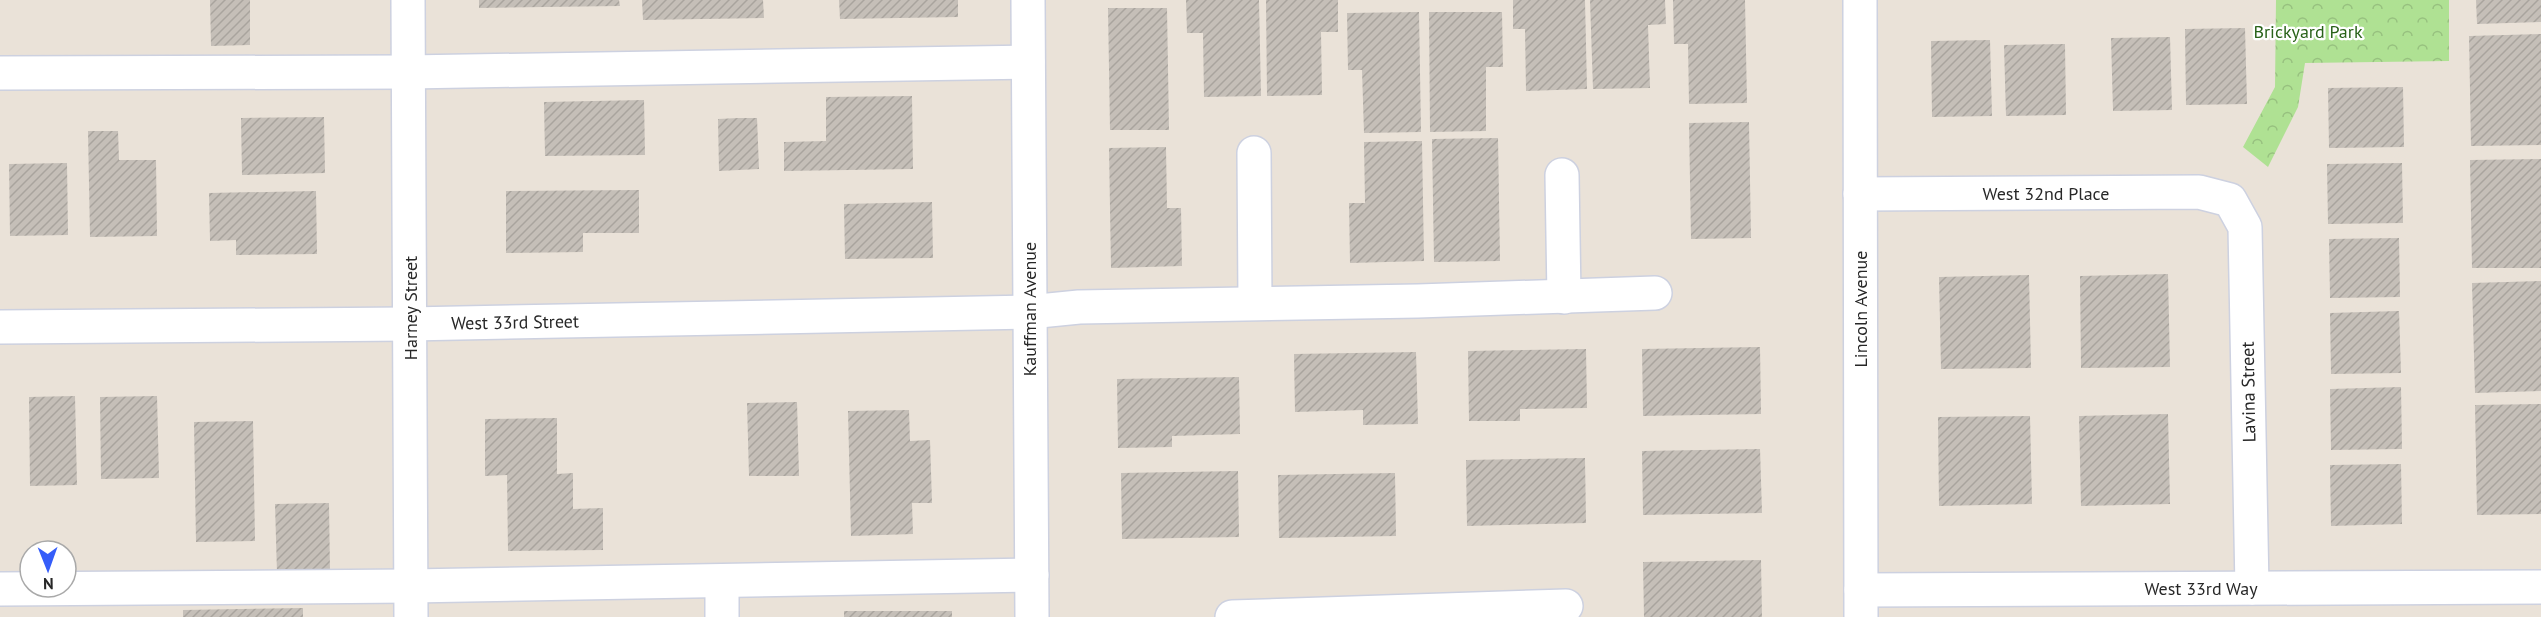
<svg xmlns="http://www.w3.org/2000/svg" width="2541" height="617" font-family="'PT Sans',sans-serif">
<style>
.park{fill:url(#park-crowns)}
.building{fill:url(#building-hatch)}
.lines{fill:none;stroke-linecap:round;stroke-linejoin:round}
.minor-casing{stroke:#cdd1e0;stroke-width:36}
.minor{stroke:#fff;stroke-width:33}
.labels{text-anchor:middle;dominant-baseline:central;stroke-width:4.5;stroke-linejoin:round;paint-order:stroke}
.park-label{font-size:18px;fill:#296219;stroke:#fff}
.street-label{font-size:18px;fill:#272727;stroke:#fff}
</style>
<defs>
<pattern id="park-crowns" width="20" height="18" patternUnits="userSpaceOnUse" patternTransform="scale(1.5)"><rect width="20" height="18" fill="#afe193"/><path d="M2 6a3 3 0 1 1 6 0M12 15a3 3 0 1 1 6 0" fill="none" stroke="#97c17f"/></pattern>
<pattern id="building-hatch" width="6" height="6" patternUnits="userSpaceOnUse" patternTransform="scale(1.5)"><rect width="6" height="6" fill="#c5bfb8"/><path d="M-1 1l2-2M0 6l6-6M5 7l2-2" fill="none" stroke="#a9a49e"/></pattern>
</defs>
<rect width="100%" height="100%" fill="#eae2d8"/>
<polygon class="park" points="2276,0 2449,0 2449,61 2305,63 2298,107 2268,167 2243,147 2275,87"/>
<g class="building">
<polygon points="210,0 250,0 250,45 211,46"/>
<polygon points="479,0 619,0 620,6 479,8"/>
<polygon points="642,0 763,0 764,18 643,20"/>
<polygon points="839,0 958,0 958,17 840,19"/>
<polygon points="1186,0 1259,0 1261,96 1204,97 1203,33 1187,33"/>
<polygon points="1266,0 1338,0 1338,32 1321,32 1322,95 1267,96"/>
<polygon points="1513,0 1585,0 1587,89 1526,91 1525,29 1513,29"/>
<polygon points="1590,0 1665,0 1666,24 1648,25 1650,88 1593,89"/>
<polygon points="1673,0 1745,0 1747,103 1689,104 1688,44 1674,44"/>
<polygon points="2476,0 2541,0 2541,22 2477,24"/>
<polygon points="1108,8 1167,8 1169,130 1110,130"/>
<polygon points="1419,12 1421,132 1364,133 1362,70 1348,70 1347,13"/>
<polygon points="1429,12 1502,12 1503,67 1486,67 1486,131 1430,132"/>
<polygon points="2245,28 2247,104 2186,105 2185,29"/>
<polygon points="2541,34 2541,145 2471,146 2469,36"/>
<polygon points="2170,37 2172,110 2113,111 2111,38"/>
<polygon points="1990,40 1992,116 1932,117 1931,41"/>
<polygon points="2065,44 2066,115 2006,116 2004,45"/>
<polygon points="2403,87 2404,147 2329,148 2328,88"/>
<polygon points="912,96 913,169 784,171 784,142 826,141 826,97"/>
<polygon points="644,100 645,155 545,156 544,102"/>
<polygon points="324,117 325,173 242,175 241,118"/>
<polygon points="738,118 757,118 759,169 719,171 718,119"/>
<polygon points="1749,122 1751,238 1691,239 1689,123"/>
<polygon points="88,131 118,131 119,160 156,160 157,236 90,237"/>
<polygon points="1498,138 1500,261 1434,262 1432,139"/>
<polygon points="1422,141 1424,261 1350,263 1349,203 1365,203 1364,142"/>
<polygon points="1166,147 1167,208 1181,208 1182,266 1111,268 1109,148"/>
<polygon points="2541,159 2541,268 2472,268 2470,160"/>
<polygon points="67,163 68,235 10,236 9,164"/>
<polygon points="2402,163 2403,223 2328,224 2327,164"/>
<polygon points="639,190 639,233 583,233 583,252 506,253 506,191"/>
<polygon points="316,191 317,254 236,255 236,240 210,241 209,193"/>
<polygon points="932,202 933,258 845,259 844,204"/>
<polygon points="2399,238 2400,297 2330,298 2329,239"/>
<polygon points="2168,274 2170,367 2081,368 2080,276"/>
<polygon points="2029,275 2031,368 1941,369 1939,277"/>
<polygon points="2541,281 2541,391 2475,393 2472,283"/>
<polygon points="2399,311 2401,373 2331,374 2330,313"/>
<polygon points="1760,347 1761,414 1643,416 1642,349"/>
<polygon points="1586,349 1587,408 1520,409 1520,421 1469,421 1468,351"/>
<polygon points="1416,352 1418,424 1363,425 1363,410 1295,412 1294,354"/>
<polygon points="1239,377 1240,434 1172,436 1172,447 1118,448 1117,379"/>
<polygon points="2401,387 2402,449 2331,450 2330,389"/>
<polygon points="75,396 77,485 30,486 29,397"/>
<polygon points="157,396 159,478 101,479 100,397"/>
<polygon points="797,402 799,476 749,476 747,403"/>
<polygon points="2541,404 2541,514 2477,515 2475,405"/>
<polygon points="909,410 910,441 930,440 932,503 912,503 913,534 851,536 848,411"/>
<polygon points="2168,414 2170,504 2081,506 2079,416"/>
<polygon points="2030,416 2032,504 1939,506 1938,417"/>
<polygon points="557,418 557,474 573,473 573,509 603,508 603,550 508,551 507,475 485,476 485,419"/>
<polygon points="253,421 255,541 196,542 194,422"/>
<polygon points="1760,449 1762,513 1643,515 1642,451"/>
<polygon points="1585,458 1586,523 1467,526 1466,460"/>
<polygon points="2401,464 2402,524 2331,526 2330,465"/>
<polygon points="1238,471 1239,537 1122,539 1121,473"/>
<polygon points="1395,473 1396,536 1279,538 1278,475"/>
<polygon points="329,503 330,572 277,573 275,504"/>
<polygon points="1761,560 1762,617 1644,617 1643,562"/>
<polygon points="303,608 303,617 183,617 183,610"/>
<rect x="844" y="611" width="108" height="6"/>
</g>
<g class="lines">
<g class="minor-casing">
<g id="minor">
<polyline points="408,0 411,617"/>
<polyline points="1028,0 1032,617"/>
<polyline points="1860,0 1861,617"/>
<polyline points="0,73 408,72 1028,62"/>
<polyline points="1254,153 1255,302"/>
<polyline points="1562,175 1564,297"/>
<polyline points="1860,194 2199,192 2230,200 2245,227 2252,588"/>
<polyline points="0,327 409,324 1029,312 1079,307 1418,301 1655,293"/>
<polyline points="722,581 722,617"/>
<polyline points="0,589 411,586 1032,575"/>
<polyline points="1861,590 2541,587"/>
<polyline points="1232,617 1566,606"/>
</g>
</g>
<use href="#minor" class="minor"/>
</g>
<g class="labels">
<g class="park-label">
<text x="2308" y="31">Brickyard Park</text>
</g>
<g class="street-label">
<text x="2046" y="193">West 32nd Place</text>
<text transform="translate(410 308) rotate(-90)">Harney Street</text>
<text transform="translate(1029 309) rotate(-90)">Kauffman Avenue</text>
<text transform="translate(1860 309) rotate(-90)">Lincoln Avenue</text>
<text transform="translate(515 322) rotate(-1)">West 33rd Street</text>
<text transform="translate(2248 392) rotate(-91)">Lavina Street</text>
<text x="2201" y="588">West 33rd Way</text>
</g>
</g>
<g transform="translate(48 569) rotate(179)"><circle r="28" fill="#ffffff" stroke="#a9a9a9" stroke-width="1.5"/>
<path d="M0-4.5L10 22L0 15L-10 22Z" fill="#355df9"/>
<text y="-9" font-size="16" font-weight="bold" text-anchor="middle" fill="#272727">N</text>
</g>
</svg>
